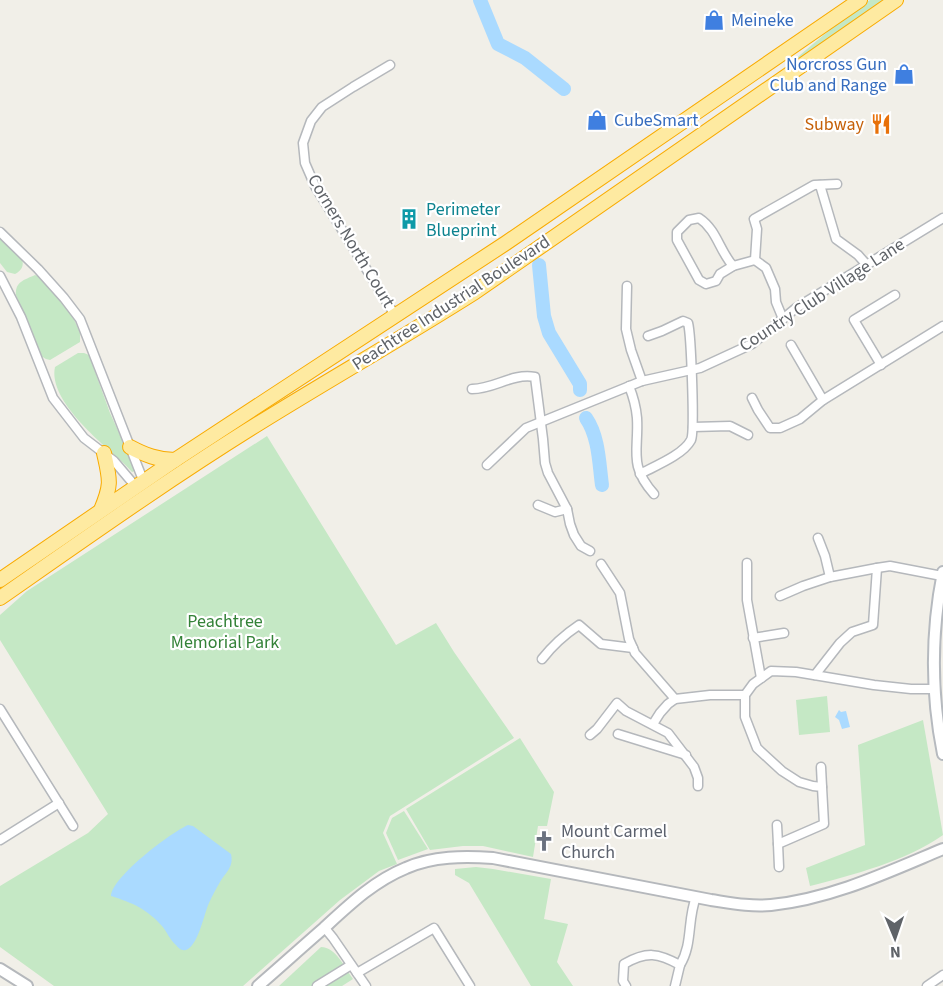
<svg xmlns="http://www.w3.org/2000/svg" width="943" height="986" font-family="'Source Sans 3',sans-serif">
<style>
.green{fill:#c5e8c5}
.water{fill:#aadaff}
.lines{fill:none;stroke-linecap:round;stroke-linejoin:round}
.river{stroke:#aadaff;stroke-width:14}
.minor-casing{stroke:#b5b8bc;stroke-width:11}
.tertiary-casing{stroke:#b5b8bc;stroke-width:14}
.secondary-casing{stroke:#b6babf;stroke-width:14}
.trunk-casing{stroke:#f9ab00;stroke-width:16}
.minor{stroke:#fff;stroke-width:8}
.tertiary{stroke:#fff;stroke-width:10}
.secondary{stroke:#fff;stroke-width:10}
.trunk{stroke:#feeaa1;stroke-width:14}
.labels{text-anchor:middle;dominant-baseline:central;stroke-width:4.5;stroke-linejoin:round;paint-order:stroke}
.shop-label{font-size:18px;fill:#366cbe;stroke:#fff;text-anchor:start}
.food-label{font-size:18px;fill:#c56008;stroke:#fff;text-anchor:end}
.culture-label{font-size:18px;fill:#0d838f;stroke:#fff;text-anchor:start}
.street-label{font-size:18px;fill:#5f6368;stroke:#fff}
.park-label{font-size:18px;fill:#348238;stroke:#fff}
.worship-label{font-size:18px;fill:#5b616d;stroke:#fff;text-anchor:start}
</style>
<rect width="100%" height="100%" fill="#f1efe8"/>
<g class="green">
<path d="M 870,0 L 888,0 L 775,76 C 806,51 836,22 870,0 Z"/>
<path d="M 0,237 L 22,258 C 24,266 22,270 15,274 L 7,272 L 0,263 Z"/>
<path d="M 35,275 L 44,279 L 73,317 L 80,333 L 80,342 L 50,360 L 46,359 L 41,356 L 16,295 C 15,282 24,280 35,275 Z"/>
<path d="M 78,353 L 84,353 L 89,355 L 110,413 L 135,468 L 135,471 L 132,472 C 128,468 124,463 119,459 C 98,440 48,399 55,367 Z"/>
<polygon points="267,436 396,645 436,623 454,652 514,738 390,816 383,833 397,864 379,871 340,900 243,986 54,986 0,947 0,886 88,833 108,814 0,640 0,615 27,591"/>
<polygon points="827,696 830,732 799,735 796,700"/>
<path d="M 923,720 L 943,835 C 906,861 853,875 810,886 L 806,868 L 865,845 L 858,745 Z"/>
<polygon points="520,738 554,792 547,826 538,826 533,857 483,846 463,846 430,850 406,809"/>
<polygon points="404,811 428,849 398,860 386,833 392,818"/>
<polygon points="476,867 493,869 551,879 544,919 568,924 557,962 573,986 531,986 469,883 455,875 455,869"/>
<path d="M 321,947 C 336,947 345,968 353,979 L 342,986 L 279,986 Z"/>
</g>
<g class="water">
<polygon points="839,710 841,712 846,711 850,727 842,729 839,720 835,717"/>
<path d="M 188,825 L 193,826 L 231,854 C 234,867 226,872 220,882 C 216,889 212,896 209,903 C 204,914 199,942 188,949 C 183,952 179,949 176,945 C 170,940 167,932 162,926 C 147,909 133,903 111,896 C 112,877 170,833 188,825 Z"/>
</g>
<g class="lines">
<g class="river">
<polyline points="480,0 498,44 525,58 564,89"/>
<polyline points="539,265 544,316 549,333 580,384 580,390"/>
<path d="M 586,418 C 599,437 599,463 602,485"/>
</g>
<g class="minor-casing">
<g id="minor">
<polyline points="390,65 353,87 322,107 311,121 303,143 305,163 315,186 396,317"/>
<polyline points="820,185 836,239 858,255 866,264"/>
<path d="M 699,218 C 717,230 719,250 733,266 L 720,274 L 716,281 L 706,284 L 699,280 L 677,240 L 677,232 L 689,220 Z"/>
<polyline points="0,232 38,269 64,298 80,319 141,475"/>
<polyline points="733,266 755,260"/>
<polyline points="0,276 21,317 53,398 84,438 114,461 131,481"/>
<polyline points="627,286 626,329 631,350 642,381"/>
<polyline points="783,319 776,302 775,289 766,268 755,260 757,229 754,219 814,185 837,184"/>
<polyline points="791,345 823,400"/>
<polyline points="881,365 854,320 895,295"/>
<path d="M 629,386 C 633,396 636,406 637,418 C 639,450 628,465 654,494"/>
<path d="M 472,389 C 495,389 511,373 535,377 L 543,439 L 545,463 L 548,473 L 567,509 L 570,524 L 574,535 L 581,546 L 590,551"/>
<polyline points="752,398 758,410 770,428 780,428 800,419 823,400 943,326"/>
<polyline points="693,427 730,426 748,435"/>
<polyline points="487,465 526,428 642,381 700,368 752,344 796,308 943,218"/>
<path d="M 640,474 C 655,466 683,455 691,440 C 695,432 691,334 688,323 L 683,321 L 662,331 L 648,336"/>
<polyline points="538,505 555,512 567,509"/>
<polyline points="818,538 825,556 830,577"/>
<polyline points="747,563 747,600 761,678"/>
<polyline points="601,564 620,593 629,639 633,648"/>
<polyline points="780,596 803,586 830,577 877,568 890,566 942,576"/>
<polyline points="753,638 784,633"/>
<path d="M 542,659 C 553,645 564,635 579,625 L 601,644 L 633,648 L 635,653 L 675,699"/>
<polyline points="815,675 840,643 852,632 873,625 877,568"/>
<polyline points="0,709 73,826"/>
<polyline points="653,724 660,713 668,704 675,699 710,695 745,695"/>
<polyline points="618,734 686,755"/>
<polyline points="590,735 597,729 617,703 626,711 668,733 694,767 698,778 698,786"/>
<polyline points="821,767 822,787"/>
<polyline points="777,825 778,844"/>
<polyline points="0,840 59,803"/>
<polyline points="779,867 778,844 824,824 822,787 813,786 799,782 782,771 757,748 745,717 745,695 753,684 771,671 796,672 874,685 911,689 935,689"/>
<polyline points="324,927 333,938 366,986"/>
<path d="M 680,965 C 693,944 687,920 696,897"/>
<polyline points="357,973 434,928 470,986"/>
<polyline points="317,986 351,965"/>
<path d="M 626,986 L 623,981 L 624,964 C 647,951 658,953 680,965 L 675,986"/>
<polyline points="927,986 943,975"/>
</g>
</g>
<g class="tertiary-casing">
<g id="tertiary">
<polyline points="0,969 27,986"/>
<path d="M 258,986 C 280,967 302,947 324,928 C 349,905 374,881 406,868 C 433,856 464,856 493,858 L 711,900 C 731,903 751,907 771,905 C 831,899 888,872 943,849"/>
</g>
</g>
<g class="secondary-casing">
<path id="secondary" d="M 943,572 C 931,632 931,694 943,754"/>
</g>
<g class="trunk-casing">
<g id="trunk">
<path d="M 130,447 C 145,455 158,460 175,460"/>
<path d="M 101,510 C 112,484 110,480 104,453"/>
<polyline points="0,580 175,460 506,243 860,0"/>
<path d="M 0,598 C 86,538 172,477 261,422 C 332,378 404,337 475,292 L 896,0"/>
</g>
</g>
<use href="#minor" class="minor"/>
<use href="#tertiary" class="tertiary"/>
<use href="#secondary" class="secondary"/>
<use href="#trunk" class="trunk"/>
</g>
<defs>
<g id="shop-bare" transform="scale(1.62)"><path d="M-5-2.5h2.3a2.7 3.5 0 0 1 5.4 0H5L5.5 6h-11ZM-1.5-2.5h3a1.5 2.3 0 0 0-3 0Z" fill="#3f7fe0" stroke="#fff" stroke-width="2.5" paint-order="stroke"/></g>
<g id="restaurant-bare" transform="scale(1.62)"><path d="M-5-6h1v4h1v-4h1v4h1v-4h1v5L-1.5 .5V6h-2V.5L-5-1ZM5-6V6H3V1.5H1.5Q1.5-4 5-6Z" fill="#e8710a" stroke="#fff" stroke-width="2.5" paint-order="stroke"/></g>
<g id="building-bare" transform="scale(1.62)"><path d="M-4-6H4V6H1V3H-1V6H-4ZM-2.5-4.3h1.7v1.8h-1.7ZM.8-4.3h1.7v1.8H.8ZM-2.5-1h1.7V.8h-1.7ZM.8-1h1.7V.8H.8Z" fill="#0f9aa8" stroke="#fff" stroke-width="2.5" paint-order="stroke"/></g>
<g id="church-bare" transform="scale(1.62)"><path d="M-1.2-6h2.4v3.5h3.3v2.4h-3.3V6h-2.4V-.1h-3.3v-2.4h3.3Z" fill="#6b7280" stroke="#fff" stroke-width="2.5" paint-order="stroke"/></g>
</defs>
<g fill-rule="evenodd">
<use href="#shop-bare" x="714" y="20"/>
<use href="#shop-bare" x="904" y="74"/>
<use href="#shop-bare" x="597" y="120"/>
<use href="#restaurant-bare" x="881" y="124"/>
<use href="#building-bare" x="409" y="219"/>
<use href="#church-bare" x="544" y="841"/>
</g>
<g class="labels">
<g class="shop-label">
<text x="731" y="20">Meineke</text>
<text x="887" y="64" text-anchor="end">Norcross Gun<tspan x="887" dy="21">Club and Range</tspan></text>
<text x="614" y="120">CubeSmart</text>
</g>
<g class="food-label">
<text x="864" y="124">Subway</text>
</g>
<g class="culture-label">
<text x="426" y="209">Perimeter<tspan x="426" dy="21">Blueprint</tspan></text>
</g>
<g class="street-label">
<text transform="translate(351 241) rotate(59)">Corners North Court</text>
<text transform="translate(822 295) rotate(-33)">Country Club Village Lane</text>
<text transform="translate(451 303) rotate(-33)">Peachtree Industrial Boulevard</text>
</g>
<g class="park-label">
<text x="225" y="621">Peachtree<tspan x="225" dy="21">Memorial Park</tspan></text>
</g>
<g class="worship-label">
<text x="561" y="831">Mount Carmel<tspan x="561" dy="21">Church</tspan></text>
</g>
</g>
<g transform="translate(895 938) rotate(178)" stroke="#ffffff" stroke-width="4.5" paint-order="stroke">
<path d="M0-4.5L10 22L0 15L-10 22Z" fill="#5f6368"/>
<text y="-9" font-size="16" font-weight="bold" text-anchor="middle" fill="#5f6368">N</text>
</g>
</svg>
